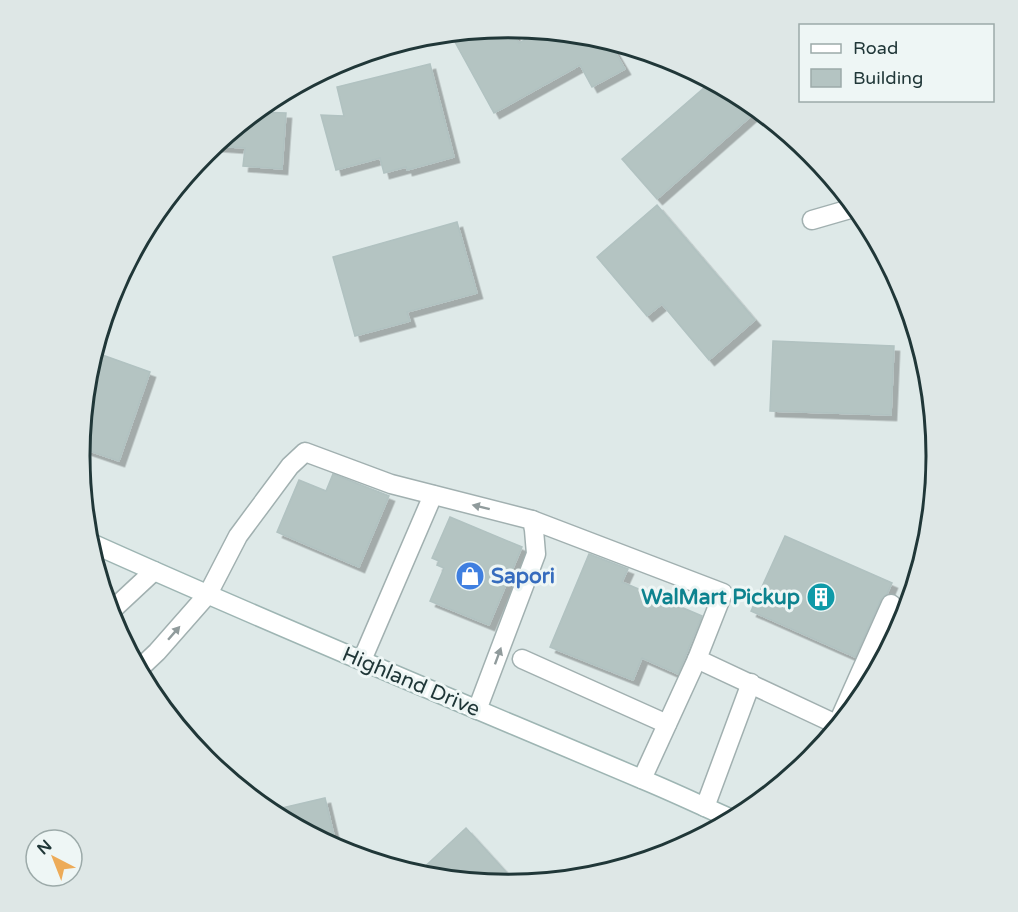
<svg xmlns="http://www.w3.org/2000/svg" width="1018" height="912" font-family="'Varela Round',sans-serif">
<style>
.building{fill:#b4c4c2;stroke:#b1c2c1;stroke-width:1.5;filter:url(#shadow)}
.lines{fill:none;stroke-linecap:round;stroke-linejoin:round}
.lane-casing{stroke:#a1b0b0;stroke-width:21}
.street-casing{stroke:#a1b0b0;stroke-width:21}
.secondary-casing{stroke:#9eb5b3;stroke-width:21}
.lane{stroke:#fff;stroke-width:18}
.street{stroke:#fff;stroke-width:18}
.secondary{stroke:#fff;stroke-width:18}
.oneway{fill:#909b9c}
.labels{text-anchor:middle;dominant-baseline:central;stroke-width:6;stroke-linejoin:round;paint-order:stroke}
.shop-label{font-size:21px;font-weight:bold;fill:#366cbe;stroke:#eef6f5;text-anchor:start}
.culture-label{font-size:21px;font-weight:bold;fill:#0d838f;stroke:#eef6f5;text-anchor:end}
.street-label{font-size:21px;fill:#203738;stroke:#eef6f5}
.rim{fill:none;stroke:#203738;stroke-width:3}
</style>
<defs>
<filter id="shadow"><feDropShadow dx="5.5" dy="5.5" stdDeviation="0" flood-color="#0004"/></filter>
</defs>
<rect width="100%" height="100%" fill="#dee9e8"/>
<g class="building">
<polygon points="510,27 519,43 543,30 593,35 619,43 612,47 625,69 592,87 580,65 494,113 450,33"/>
<polygon points="430,64 454,157 407,170 406,167 384,173 380,158 336,170 321,115 344,116 337,87"/>
<polygon points="712,81 748,99 759,109 657,199 622,159"/>
<polygon points="256,112 286,113 282,169 243,166 245,148 214,146"/>
<polygon points="657,205 755,320 709,360 662,304 647,316 597,257"/>
<polygon points="457,222 477,293 407,312 410,321 355,336 333,257"/>
<polygon points="773,341 894,346 891,415 770,411"/>
<polygon points="94,352 150,372 119,461 81,448 88,372"/>
<polygon points="333,474 389,496 359,567 277,532 299,480 326,491"/>
<polygon points="450,517 522,547 489,625 430,601 444,568 437,565 439,561 432,558"/>
<polygon points="785,536 892,583 887,594 881,599 855,657 751,611"/>
<polygon points="589,554 628,569 622,582 702,616 678,674 642,658 633,680 550,647"/>
<polygon points="325,798 337,848 269,811"/>
<polygon points="466,828 517,884 509,885 425,877 417,874"/>
</g>
<g class="lines">
<g class="lane-casing">
<g id="lane">
<polyline points="532,520 723,593 697,659 840,726"/>
<polyline points="208,594 238,536 290,466 305,452 391,484 532,520 534,530 536,554 477,710"/>
<polyline points="522,659 667,724"/>
<polyline points="362,660 433,495"/>
<polyline points="837,725 891,604"/>
<polyline points="642,779 697,659"/>
<polyline points="705,807 751,683"/>
</g>
</g>
<g class="street-casing">
<g id="street">
<polyline points="812,220 857,207"/>
<polyline points="110,612 154,571"/>
<polyline points="139,669 157,652 208,594"/>
</g>
</g>
<g class="secondary-casing">
<path id="secondary" d="M 89,542 C 271,624 455,700 639,778 C 671,791 702,806 734,820"/>
</g>
<use href="#lane" class="lane"/>
<use href="#street" class="street"/>
<use href="#secondary" class="secondary"/>
</g>
<defs><path id="oneway-solid" d="M-6-.8H1V-3.2L6.5 0L1 3.2V.8H-6Z" transform="scale(1.5)"/></defs>
<g class="oneway">
<use href="#oneway-solid" transform="translate(481 507) rotate(-166)"/>
<use href="#oneway-solid" transform="translate(174 633) rotate(-49)"/>
<use href="#oneway-solid" transform="translate(498 656) rotate(-70)"/>
</g>
<defs>
<g id="shop-disc" transform="scale(1.5)"><circle r="9.5" fill="#3f7fe0" stroke="#eef6f5"/><path d="M-5-2.5h2.3a2.7 3.5 0 0 1 5.4 0H5L5.5 6h-11ZM-1.5-2.5h3a1.5 2.3 0 0 0-3 0Z" fill="#fff"/></g>
<g id="building-disc" transform="scale(1.5)"><circle r="9.5" fill="#0f9aa8" stroke="#eef6f5"/><path d="M-4-6H4V6H1V3H-1V6H-4ZM-2.5-4.3h1.7v1.8h-1.7ZM.8-4.3h1.7v1.8H.8ZM-2.5-1h1.7V.8h-1.7ZM.8-1h1.7V.8H.8Z" fill="#fff"/></g>
</defs>
<g fill-rule="evenodd">
<use href="#shop-disc" x="470" y="576"/>
<use href="#building-disc" x="821" y="597"/>
</g>
<g class="labels">
<g class="shop-label">
<text x="491" y="576">Sapori</text>
</g>
<g class="culture-label">
<text x="800" y="597">WalMart Pickup</text>
</g>
<g class="street-label">
<text transform="translate(411 682) rotate(23)">Highland Drive</text>
</g>
</g>
<path d="M0 0H1018V912H0ZM90 456a418 418 0 1 1 836 0a418 418 0 1 1-836 0Z" fill="#dee7e6" fill-rule="evenodd"/>
<path class="rim" d="M90 456a418 418 0 1 1 836 0a418 418 0 1 1-836 0Z"/>
<rect x="799" y="24" width="195" height="78" fill="#eef6f5" stroke="#9caaa9" stroke-width="1.5"/>
<rect x="811" y="44" width="30" height="9" fill="#ffffff" stroke="#9caaa9" stroke-width="1.5"/>
<text x="853" y="54" font-size="18" fill="#203738">Road</text>
<rect x="811" y="69" width="30" height="18" fill="#b4c4c2" stroke="#9caaa9" stroke-width="1.5"/>
<text x="853" y="84" font-size="18" fill="#203738">Building</text>
<g transform="translate(54 858) rotate(318)"><circle r="28" fill="#eef6f5" stroke="#9caaa9" stroke-width="1.5"/>
<path d="M0-4.5L10 22L0 15L-10 22Z" fill="#edab58"/>
<text y="-9" font-size="16" font-weight="bold" text-anchor="middle" fill="#203738">N</text>
</g>
</svg>
